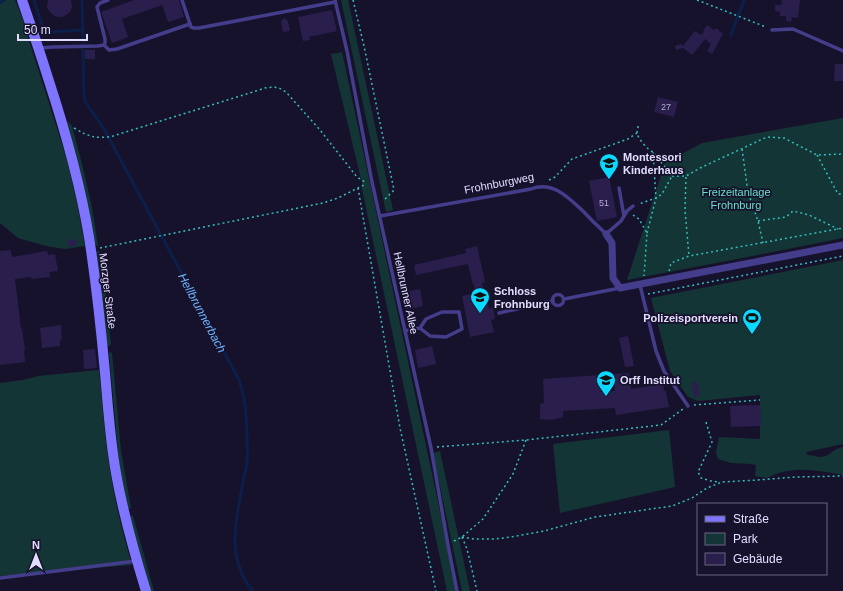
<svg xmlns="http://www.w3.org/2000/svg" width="843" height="591" font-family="Helvetica,sans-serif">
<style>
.green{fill:#143536}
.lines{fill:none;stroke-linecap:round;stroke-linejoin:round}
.stream{stroke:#0b1f4b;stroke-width:3}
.building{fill:#2a1e4d}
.path{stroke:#31bebd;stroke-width:1.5;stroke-dasharray:2 3;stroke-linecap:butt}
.lane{stroke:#443d8b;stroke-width:3.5}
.street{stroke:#443d8b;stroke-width:7}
.secondary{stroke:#7f74fe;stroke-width:10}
.labels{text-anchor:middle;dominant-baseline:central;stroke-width:3.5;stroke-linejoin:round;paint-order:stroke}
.number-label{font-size:9px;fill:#b4add2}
.poi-label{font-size:11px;font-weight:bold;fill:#e2ddff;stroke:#17122c;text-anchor:start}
.street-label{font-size:11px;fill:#e2ddff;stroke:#17122c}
.park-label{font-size:11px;fill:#67e1c9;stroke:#17122c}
.water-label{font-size:12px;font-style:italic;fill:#6bb3fe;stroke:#17122c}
</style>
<rect width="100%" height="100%" fill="#17122c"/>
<g class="green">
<polygon points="0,0 15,0 23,20 31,47 67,160 78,208 85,246 65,249 46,246 18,238 0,223"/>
<polygon points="341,0 348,0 393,210 386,212"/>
<polygon points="342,52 457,591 447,591 362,189 362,184 361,179 331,54"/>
<polygon points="843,118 843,238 763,254 627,280 665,163 702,143"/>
<polygon points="67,120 72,126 82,164 92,207 98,246 94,244 82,180"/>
<polygon points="97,251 100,252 104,281 111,344 109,346 107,345 96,252"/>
<path d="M 843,260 L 843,444 L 806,452 L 808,455 C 812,455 817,457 822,457 C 829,456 835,448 843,447 L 843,475 C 817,470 791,465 767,478 L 755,476 L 756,465 L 751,464 L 731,463 L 718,459 L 716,453 L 719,437 L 760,439 L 760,395 L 698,401 L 688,397 L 670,371 L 651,298 Z"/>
<polygon points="111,352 112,353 121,451 131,508 129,509 128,508 119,462 109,353"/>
<path d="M 99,370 C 103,407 105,445 112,482 C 117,510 124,538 132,565 L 0,576 L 0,383 L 23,380 L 38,376 Z"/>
<polygon points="669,430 675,487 560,513 553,444"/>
<polygon points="440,451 470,591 462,591 433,453"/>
<polygon points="131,515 133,516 154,591 151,591 130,517"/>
</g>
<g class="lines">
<g class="stream">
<polyline points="34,0 43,28 46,31 52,32 83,30"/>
<polyline points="82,0 83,42"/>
<polyline points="0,3 4,0"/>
<polyline points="731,35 744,0"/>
<path d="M 83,50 L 84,97 L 86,103 L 103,127 L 239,380 C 246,400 246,416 247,437 C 247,445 248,454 247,462 C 247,467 245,472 244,477 C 237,516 224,557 253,591"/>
</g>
</g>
<g class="building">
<polygon points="48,0 71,0 72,7 70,12 66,15 62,17 57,17 53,15 49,11 47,7"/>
<polygon points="134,0 179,0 184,17 168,22 162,5 122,19 128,37 112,43 101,12"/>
<polygon points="782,0 800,0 798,18 792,17 791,22 786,21 786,16 780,16 780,12 775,11 775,5 781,5"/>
<polygon points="332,10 337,31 309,37 310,40 303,41 298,17"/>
<polygon points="284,18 286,19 288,21 290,31 283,32 281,22 282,20"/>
<polygon points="707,25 714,30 716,28 723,34 712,54 707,51 711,44 705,39 692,55 683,48 676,50 675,46 681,44 683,46 695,31 701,35 704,32 703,31"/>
<rect x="85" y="50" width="10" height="9"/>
<polygon points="835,64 843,64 843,81 834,81"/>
<polygon points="658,97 678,102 674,117 654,112"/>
<polygon points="609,177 617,217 597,221 589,181"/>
<polygon points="76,239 77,245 68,247 68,240"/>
<polygon points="477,246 485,282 482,283 484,291 485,291 489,309 493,308 495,319 491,320 494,332 470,337 462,296 475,293 474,285 473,285 468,264 416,275 414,265 466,253 465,249"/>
<polygon points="11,250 12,257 47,251 48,255 55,254 58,271 49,272 50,277 31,279 31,277 15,279 21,329 22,329 25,350 24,351 25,362 0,365 0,251"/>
<polygon points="420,289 423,306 406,310 402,292"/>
<polygon points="61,325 62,339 60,340 60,346 42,348 40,328"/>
<polygon points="628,336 634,366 625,367 619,338"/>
<polygon points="432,346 436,364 418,368 415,350"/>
<polygon points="95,349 97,368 84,369 83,350"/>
<polygon points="629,373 631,389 663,384 664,391 666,391 669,407 616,415 615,408 563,411 563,417 552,420 540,419 540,404 544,403 543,379 600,375 601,392 615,391 614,383 613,383 613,374"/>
<polygon points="697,382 700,396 694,397 691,383"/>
<polygon points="760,405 761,426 731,427 730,406"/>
</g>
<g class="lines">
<g class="path">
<polyline points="353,0 364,46 394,190 383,201"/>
<polyline points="697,0 766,27"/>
<path d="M 638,126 C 638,129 637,131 637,133 C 638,139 648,150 653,152 L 672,176 L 662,194 L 656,198 L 639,204"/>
<path d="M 74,128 C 89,137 96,139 113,136 L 253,92 L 265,88 L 273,87 L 279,88 L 286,92 L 320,130 L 357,177 L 365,182 L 366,182"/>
<polyline points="742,149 748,192 758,221 763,243"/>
<polyline points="817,155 838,194 843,194"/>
<polyline points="672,176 686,176 700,168 767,137 784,138 817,155 843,154"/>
<polyline points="686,177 685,210 689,256"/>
<polyline points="549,180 555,177 572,159 628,139 637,133"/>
<polyline points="358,188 400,428 436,591"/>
<polyline points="633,215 639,219 647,233 644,276"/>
<polyline points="758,221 786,217 793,211 809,215 838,229"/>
<polyline points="647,233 656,198 653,152"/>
<polyline points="100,248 323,203 338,198 366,184"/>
<polyline points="669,271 671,263 689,256 843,228"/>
<polyline points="648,294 843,256"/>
<polyline points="694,405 760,400"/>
<polyline points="706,422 712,442 698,472 701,478 711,481 720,482"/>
<polyline points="437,447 526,440 661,425 683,409"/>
<polyline points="462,537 474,539 495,539 511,537 544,531 595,517 672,506 692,498 707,488 722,482 758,480 795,477 843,476"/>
<polyline points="462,537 467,549 477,591"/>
<polyline points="454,541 462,537 483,519 513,474 526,440"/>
</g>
<g class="lane">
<polyline points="182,0 191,27 194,28 199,28 335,2"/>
<polyline points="335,0 347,51 372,182 431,448 448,545 457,591"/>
<polyline points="772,30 793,29 843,51"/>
<polyline points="104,45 109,50 117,49 190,24"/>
<polyline points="40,48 53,47 98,46 104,45 105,43 105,39 97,7 100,3 108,0"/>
<polyline points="619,188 624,216"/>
<path d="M 380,216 L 531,189 C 553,180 570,199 584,212 C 591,220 599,227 606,234 L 621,221 L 627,211 L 633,206"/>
<polyline points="640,285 656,351 664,371 688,406"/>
<circle cx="558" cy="300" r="5.5"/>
<polyline points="564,299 620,288"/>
<polyline points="499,313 553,301"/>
<polyline points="405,331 420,328 430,336 446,337 462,329 459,312 442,312 426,319 420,328"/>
<polyline points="0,578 136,561"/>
</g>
<polyline class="street" points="606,234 612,243 613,278 620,288 843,245"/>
<path class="secondary" d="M 22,0 C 31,26 40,52 48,78 C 65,130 80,183 89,237 C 96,282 101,328 105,373 C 108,406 110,440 116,473 C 123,513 134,552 146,591"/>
</g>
<defs>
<g id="school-pin" transform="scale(1)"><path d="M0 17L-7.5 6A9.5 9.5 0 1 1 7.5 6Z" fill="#09d9fe" stroke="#17122c"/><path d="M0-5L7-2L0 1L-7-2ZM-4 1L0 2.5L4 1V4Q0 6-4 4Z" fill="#111"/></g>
<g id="university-pin" transform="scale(1)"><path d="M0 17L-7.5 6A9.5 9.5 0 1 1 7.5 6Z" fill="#09d9fe" stroke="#17122c"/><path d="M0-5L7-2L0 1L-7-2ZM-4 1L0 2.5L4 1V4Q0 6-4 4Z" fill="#111"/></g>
<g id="stadium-pin" transform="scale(1)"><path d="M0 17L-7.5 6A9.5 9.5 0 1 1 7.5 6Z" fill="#09d9fe" stroke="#17122c"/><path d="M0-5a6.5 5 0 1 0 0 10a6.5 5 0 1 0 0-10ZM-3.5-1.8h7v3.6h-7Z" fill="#111"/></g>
</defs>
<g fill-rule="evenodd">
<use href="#school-pin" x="609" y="163"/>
<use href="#university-pin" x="480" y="297"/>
<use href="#stadium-pin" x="752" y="318"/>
<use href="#university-pin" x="606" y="380"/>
</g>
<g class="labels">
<g class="number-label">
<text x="666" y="107">27</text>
<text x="604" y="203">51</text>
</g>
<g class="poi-label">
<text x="623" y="157">Montessori<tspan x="623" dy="13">Kinderhaus</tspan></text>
<text x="494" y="291">Schloss<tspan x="494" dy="13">Frohnburg</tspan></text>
<text x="738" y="318" text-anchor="end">Polizeisportverein</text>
<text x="620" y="380">Orff Institut</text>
</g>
<g class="street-label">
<text transform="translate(499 183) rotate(-11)">Frohnburgweg</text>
<text transform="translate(108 291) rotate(83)">Morzger Straße</text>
<text transform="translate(406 293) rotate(78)">Hellbrunner Allee</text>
</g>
<g class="park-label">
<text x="736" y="192">Freizeitanlage<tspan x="736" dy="13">Frohnburg</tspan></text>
</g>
<g class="water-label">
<text transform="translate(202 313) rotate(62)">Hellbrunnerbach</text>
</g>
</g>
<rect x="697" y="503" width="130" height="72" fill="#17122c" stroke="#686380"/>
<rect x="705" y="516" width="20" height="6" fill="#7f74fe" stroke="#686380"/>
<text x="733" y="523" font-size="12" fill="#e2ddff">Straße</text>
<rect x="705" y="533" width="20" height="12" fill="#143536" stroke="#686380"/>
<text x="733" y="543" font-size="12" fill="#e2ddff">Park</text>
<rect x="705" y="553" width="20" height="12" fill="#2a1e4d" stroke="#686380"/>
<text x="733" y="563" font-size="12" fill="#e2ddff">Gebäude</text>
<g transform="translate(36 555)" stroke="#17122c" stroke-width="3" paint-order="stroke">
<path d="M0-3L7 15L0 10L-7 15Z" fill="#e2ddff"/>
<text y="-6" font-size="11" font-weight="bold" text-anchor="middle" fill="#e2ddff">N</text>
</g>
<path d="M18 34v6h69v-6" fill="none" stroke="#e2ddff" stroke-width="2"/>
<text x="24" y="34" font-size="12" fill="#e2ddff" stroke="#17122c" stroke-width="3" paint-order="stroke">50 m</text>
</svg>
